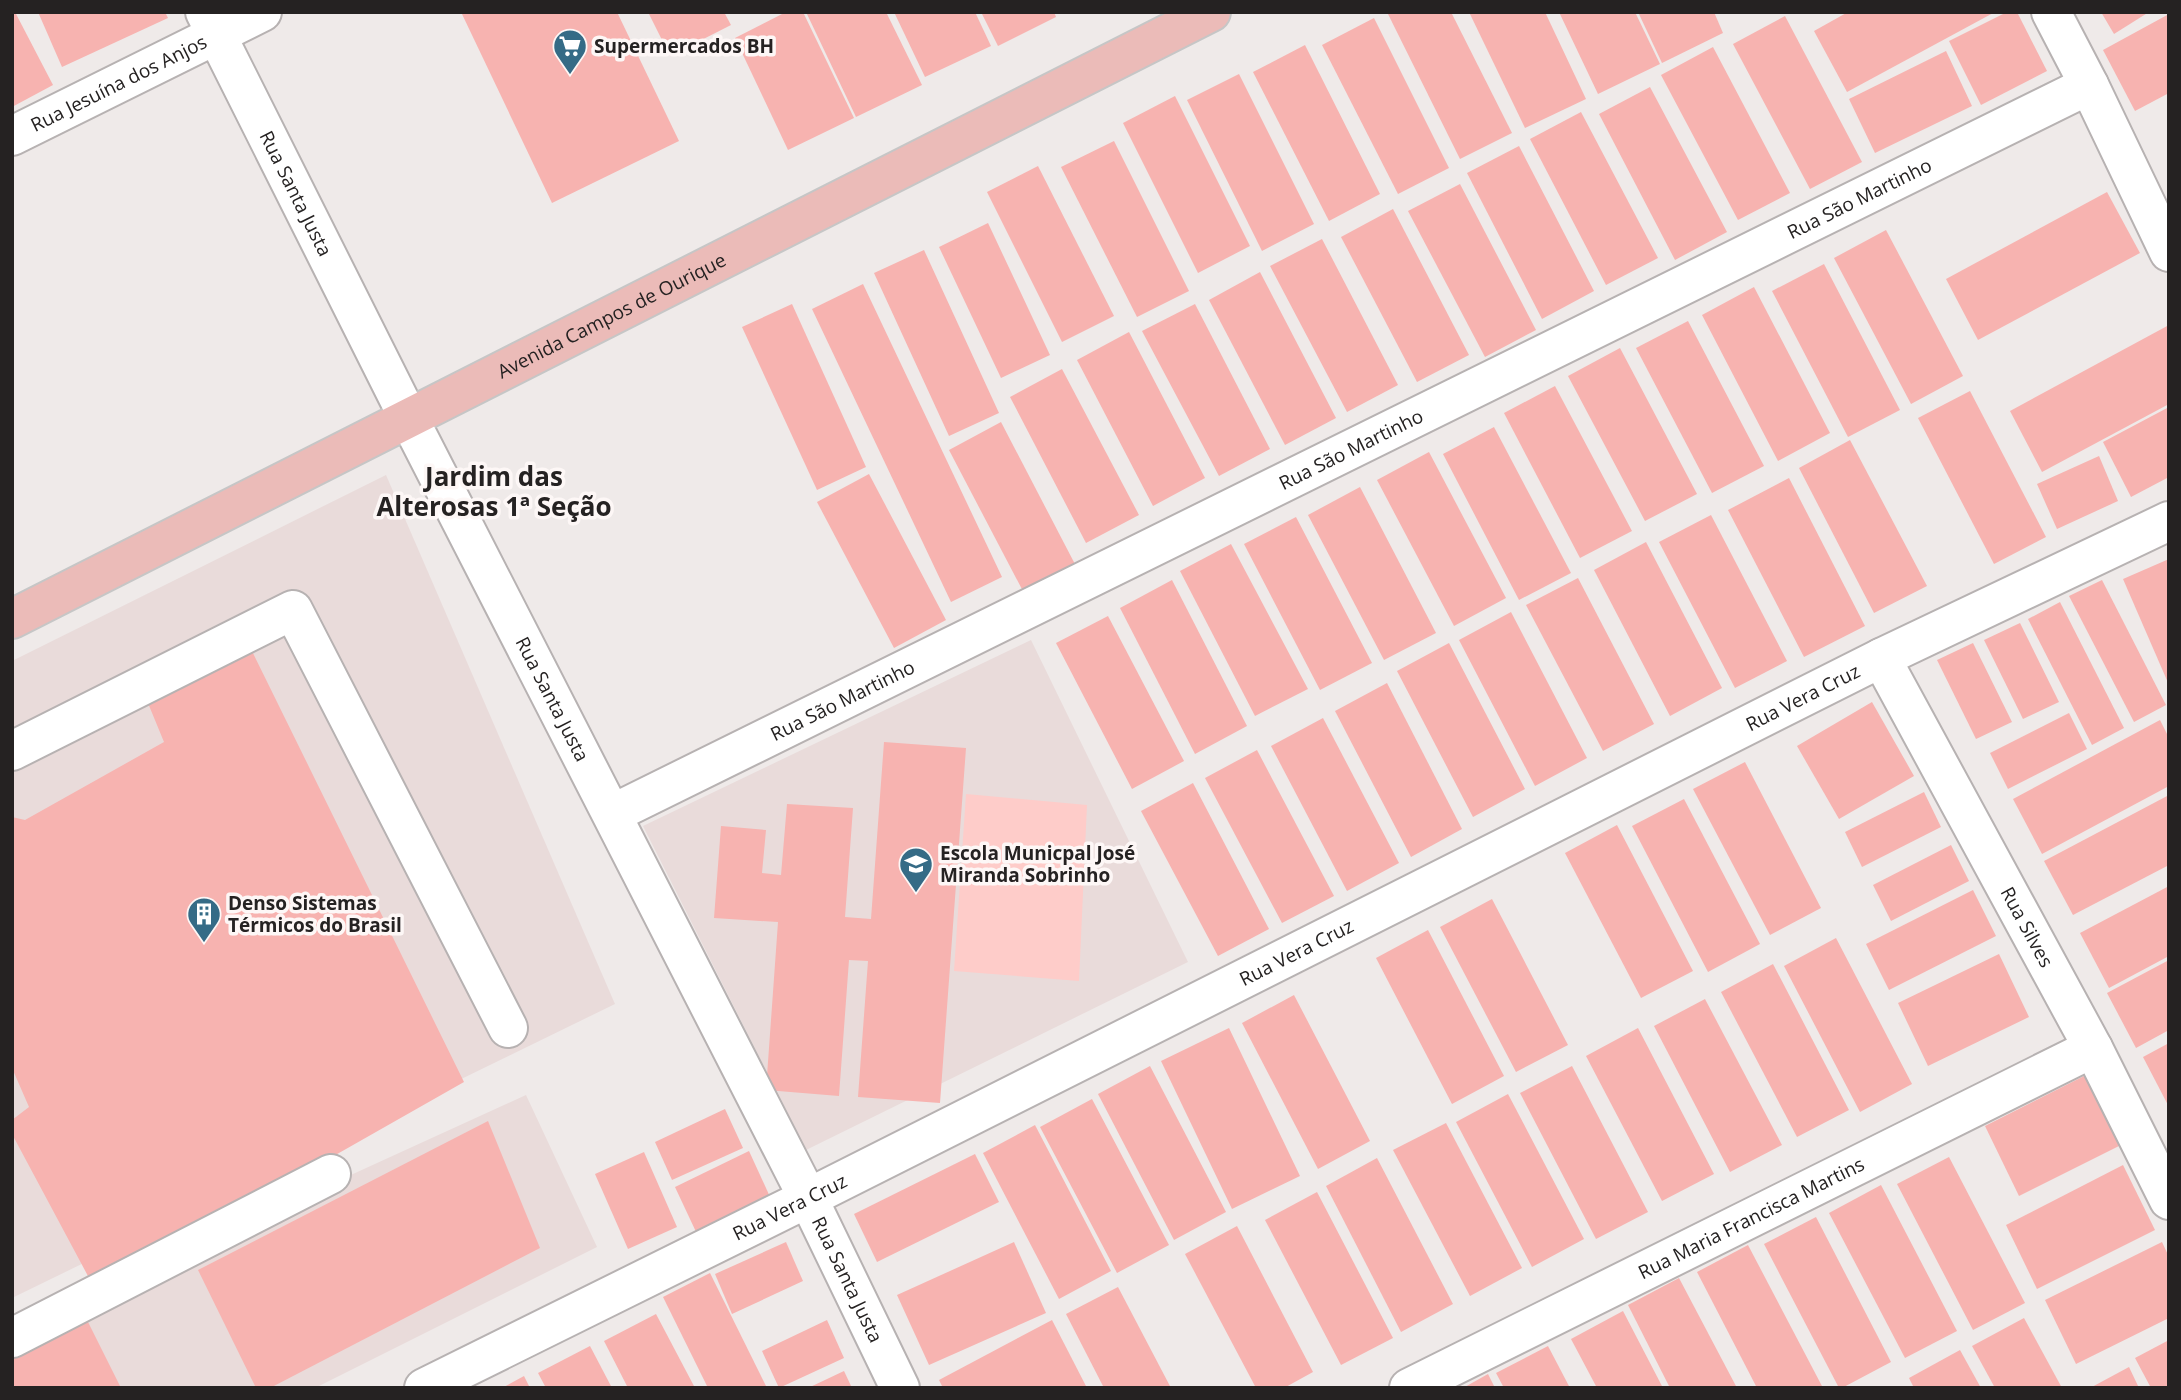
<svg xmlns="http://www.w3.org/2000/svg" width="2181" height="1400" font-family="'Open Sans',sans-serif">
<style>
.built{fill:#e9dbda}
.green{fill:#feccc9}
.building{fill:#f7b3b0}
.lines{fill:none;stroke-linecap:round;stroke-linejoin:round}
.minor-casing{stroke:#b7b2b2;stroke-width:42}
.major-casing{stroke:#c6c6c6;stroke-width:42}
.minor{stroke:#fff;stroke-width:38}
.major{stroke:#ebbbb8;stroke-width:38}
.labels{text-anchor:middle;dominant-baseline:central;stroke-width:7;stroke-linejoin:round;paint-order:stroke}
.poi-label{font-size:19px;font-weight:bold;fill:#252222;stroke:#fdf7f6;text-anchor:start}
.street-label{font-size:19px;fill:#252222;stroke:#fdf7f6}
.district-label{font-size:26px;font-weight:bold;fill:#252222;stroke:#fdf7f6}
</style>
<rect width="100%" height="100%" fill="#efeae9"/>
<g class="built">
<polygon points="386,475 615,1004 12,1298 12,661"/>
<polygon points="1031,640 1188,962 806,1150 643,826"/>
<polygon points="526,1095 597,1247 315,1388 12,1388 12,1330"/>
</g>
<polygon class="green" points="966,794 1087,805 1079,981 954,971"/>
<g class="building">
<polygon points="12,12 15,12 53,85 12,107"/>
<polygon points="38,12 165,12 168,18 62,67"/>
<polygon points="461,12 617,12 679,141 552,203"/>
<polygon points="648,12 724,12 731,25 670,56"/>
<polygon points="786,12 803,12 854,118 788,150 735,38"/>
<polygon points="806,12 886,12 922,85 856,117"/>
<polygon points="894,12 975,12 991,46 925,77"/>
<polygon points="981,12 1054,12 1056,17 998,46"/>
<polygon points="1387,12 1451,12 1512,133 1460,159"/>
<polygon points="1469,12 1545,12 1586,99 1525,128"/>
<polygon points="1559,12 1635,12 1660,64 1598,94"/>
<polygon points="1638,12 1714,12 1723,33 1662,63"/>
<polygon points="1848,12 1995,12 1847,92 1814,31"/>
<polygon points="2007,12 2017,12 2047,71 1981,105 1949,41"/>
<polygon points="2101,12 2149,12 2114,34"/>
<polygon points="2169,14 2169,93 2135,111 2103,50"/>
<polygon points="1785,16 1862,162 1810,189 1733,44"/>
<polygon points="1374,18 1449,168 1398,194 1322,45"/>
<polygon points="1305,45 1380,194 1329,221 1253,72"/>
<polygon points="1713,47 1790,193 1738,220 1661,75"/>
<polygon points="1946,51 1972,106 1875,153 1849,99"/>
<polygon points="1239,74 1314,224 1262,251 1187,100"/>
<polygon points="1650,87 1727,232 1675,260 1599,114"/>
<polygon points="1175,96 1250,246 1198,273 1123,123"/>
<polygon points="1581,112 1658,258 1606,285 1530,139"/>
<polygon points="1114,141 1189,291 1137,317 1061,167"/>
<polygon points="1519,146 1594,291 1542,319 1467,173"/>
<polygon points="1038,166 1114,316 1062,342 987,192"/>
<polygon points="1460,184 1536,330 1485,357 1408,211"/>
<polygon points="2107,192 2140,253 1978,340 1946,279"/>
<polygon points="1393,209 1469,355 1417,382 1341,237"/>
<polygon points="988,223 1050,355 1001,378 939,247"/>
<polygon points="1886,230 1963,376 1911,404 1834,258"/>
<polygon points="1322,239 1398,385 1347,412 1270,266"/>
<polygon points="924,250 999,413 949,436 874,273"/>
<polygon points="1824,264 1900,410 1848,437 1772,291"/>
<polygon points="1260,272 1336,418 1285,445 1209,300"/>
<polygon points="863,284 1002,577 951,602 812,309"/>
<polygon points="1754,287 1830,433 1778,461 1702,315"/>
<polygon points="792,304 866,467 817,490 742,327"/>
<polygon points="1195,304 1270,449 1219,476 1142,331"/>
<polygon points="1688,321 1764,466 1712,493 1636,348"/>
<polygon points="2169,325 2169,404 2042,472 2010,411"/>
<polygon points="1129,332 1205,478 1153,506 1077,360"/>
<polygon points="1620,348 1697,494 1645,521 1568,376"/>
<polygon points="1062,369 1139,515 1086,543 1010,397"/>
<polygon points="1555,386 1632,531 1580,558 1504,413"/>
<polygon points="1970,391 2046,537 1994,564 1918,418"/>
<polygon points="2169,407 2169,477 2131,497 2103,442"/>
<polygon points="1001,422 1077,568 1025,595 949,450"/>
<polygon points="1494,427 1571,573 1519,600 1443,454"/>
<polygon points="1850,440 1927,586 1874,613 1799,468"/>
<polygon points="1429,452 1506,598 1454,626 1377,480"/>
<polygon points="2099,456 2118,501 2057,529 2037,484"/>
<polygon points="869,474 946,620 894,648 817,502"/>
<polygon points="1789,478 1865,626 1804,657 1728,510"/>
<polygon points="1360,487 1436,633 1384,660 1308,515"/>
<polygon points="1711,515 1787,661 1735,688 1659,542"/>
<polygon points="1296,517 1372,663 1320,690 1244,544"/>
<polygon points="1646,542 1722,688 1670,716 1594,570"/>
<polygon points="1231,544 1308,689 1255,716 1180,571"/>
<polygon points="2169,559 2169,685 2123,579"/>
<polygon points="1578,578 1654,724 1603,751 1526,605"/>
<polygon points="1172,580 1247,726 1195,754 1120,608"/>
<polygon points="2102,580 2166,705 2134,722 2069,596"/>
<polygon points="2060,602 2124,728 2092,745 2028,619"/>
<polygon points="1511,612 1587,758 1535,786 1459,640"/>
<polygon points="1108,616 1184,761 1132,789 1056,643"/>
<polygon points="2020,623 2059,702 2023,719 1984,640"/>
<polygon points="248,643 464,1082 96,1291 12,1134 12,1120 29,1107 12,1068 12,817 25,820 164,742 143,691"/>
<polygon points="1449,643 1525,789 1473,817 1397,671"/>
<polygon points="1973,643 2012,722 1976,739 1937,660"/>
<polygon points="1387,683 1462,829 1411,857 1335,711"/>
<polygon points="1872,702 1914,776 1839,819 1797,746"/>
<polygon points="2069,713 2087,749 2008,789 1990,753"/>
<polygon points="1323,718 1399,863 1347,891 1271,746"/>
<polygon points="2160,720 2169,738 2169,786 2042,854 2013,799"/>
<polygon points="884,742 966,748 940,1103 858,1097 868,961 849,960 839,1096 766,1090 778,922 714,918 721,826 766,830 762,873 781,875 787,804 853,808 845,917 871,919"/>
<polygon points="1257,750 1334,896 1282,923 1205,778"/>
<polygon points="1745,762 1821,908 1770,935 1693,789"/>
<polygon points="1193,783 1269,929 1218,956 1141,811"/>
<polygon points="1924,792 1941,827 1862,867 1845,832"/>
<polygon points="2169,795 2169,865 2073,915 2044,861"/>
<polygon points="1684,799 1760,944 1708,972 1632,826"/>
<polygon points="1617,825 1693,971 1641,998 1565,853"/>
<polygon points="1951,845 1969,881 1891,921 1873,885"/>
<polygon points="2169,886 2169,956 2109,988 2080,933"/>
<polygon points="1973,890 1996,936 1889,990 1866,944"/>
<polygon points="1492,899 1568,1045 1516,1072 1440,927"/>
<polygon points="1428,930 1504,1076 1452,1104 1376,958"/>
<polygon points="1836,938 1912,1084 1860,1112 1784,966"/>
<polygon points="1999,954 2029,1017 1928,1066 1898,1003"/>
<polygon points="2169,960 2169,1030 2136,1048 2107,993"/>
<polygon points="1773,964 1849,1110 1797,1137 1721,992"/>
<polygon points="1294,995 1370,1141 1318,1169 1242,1023"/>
<polygon points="1705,999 1782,1145 1730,1172 1654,1026"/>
<polygon points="1229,1028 1300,1176 1232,1209 1161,1061"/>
<polygon points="1638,1028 1714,1174 1662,1201 1586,1056"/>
<polygon points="2169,1043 2169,1107 2143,1057"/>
<polygon points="1150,1066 1226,1212 1174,1240 1098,1094"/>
<polygon points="1572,1066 1648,1212 1596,1239 1520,1093"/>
<polygon points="2090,1073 2125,1143 2019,1196 1985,1126"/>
<polygon points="1508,1094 1584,1239 1532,1267 1456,1122"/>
<polygon points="1092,1099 1169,1245 1117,1273 1040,1127"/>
<polygon points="725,1109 743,1148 672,1180 655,1142"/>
<polygon points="488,1121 540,1248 270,1388 256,1388 198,1270"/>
<polygon points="1446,1123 1522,1268 1470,1296 1393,1150"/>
<polygon points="1035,1125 1111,1271 1059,1299 983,1153"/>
<polygon points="749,1151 771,1199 697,1234 675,1187"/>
<polygon points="644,1152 677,1227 628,1249 595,1174"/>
<polygon points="975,1154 999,1202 877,1262 854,1214"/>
<polygon points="1949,1157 2025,1303 1973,1330 1897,1184"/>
<polygon points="1377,1158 1453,1304 1401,1332 1326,1186"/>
<polygon points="2123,1165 2155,1230 2037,1289 2006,1225"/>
<polygon points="1881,1185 1957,1331 1905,1358 1829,1213"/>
<polygon points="1317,1192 1393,1338 1341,1365 1265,1220"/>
<polygon points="1816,1217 1891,1362 1842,1388 1839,1388 1764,1244"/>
<polygon points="1237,1226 1313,1372 1284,1388 1256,1388 1185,1254"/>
<polygon points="786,1242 803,1281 732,1314 715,1274"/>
<polygon points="1014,1242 1046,1313 929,1365 897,1295"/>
<polygon points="2162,1242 2169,1257 2169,1318 2076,1364 2045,1300"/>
<polygon points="1748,1245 1823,1388 1757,1388 1697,1272"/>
<polygon points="710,1273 767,1388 708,1388 663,1297"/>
<polygon points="1679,1278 1737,1388 1670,1388 1628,1305"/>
<polygon points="1118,1287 1171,1388 1104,1388 1066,1314"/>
<polygon points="1623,1311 1663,1388 1597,1388 1571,1339"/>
<polygon points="656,1314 695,1388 628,1388 604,1341"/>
<polygon points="86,1318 121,1388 12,1388 12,1357"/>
<polygon points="2024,1318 2062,1388 1995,1388 1972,1346"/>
<polygon points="827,1320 844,1358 779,1388 762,1351"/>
<polygon points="1052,1320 1087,1388 943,1388 939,1380"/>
<polygon points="2169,1340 2169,1388 2151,1388 2135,1358"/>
<polygon points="590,1346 612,1388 546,1388 538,1373"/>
<polygon points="1548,1346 1570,1388 1504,1388 1496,1373"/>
<polygon points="1960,1350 1981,1388 1914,1388 1909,1378"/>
<polygon points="2129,1367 2139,1388 2090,1388"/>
<polygon points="844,1371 852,1388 808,1388"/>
<polygon points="1488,1374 1495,1388 1463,1388"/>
<polygon points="524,1376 530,1388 502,1388"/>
</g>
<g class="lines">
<g class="minor-casing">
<g id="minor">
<path id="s1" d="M 205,12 L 409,419 L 808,1198 L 900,1388"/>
<polyline points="2051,12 2089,85 2169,252"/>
<path id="s2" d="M 12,136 L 262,12"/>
<path id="s3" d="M 1881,658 L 2093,1048 L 2169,1200"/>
<polyline points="12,751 293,610 508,1028"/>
<path id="s4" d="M 612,814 L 2089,85"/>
<polyline points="12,1338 331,1174"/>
<path id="s5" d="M 424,1388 L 808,1198 L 1881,658 L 2169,521"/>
<path id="s6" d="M 1409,1388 L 2093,1048"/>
</g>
</g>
<g class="major-casing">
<g id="major">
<path id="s7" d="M 12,619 L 1211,12"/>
</g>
</g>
<use href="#minor" class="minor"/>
<use href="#major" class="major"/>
</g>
<defs>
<g id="supermarket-pin" transform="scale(1.75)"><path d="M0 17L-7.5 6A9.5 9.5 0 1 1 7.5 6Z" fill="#356b86" stroke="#fdf7f6"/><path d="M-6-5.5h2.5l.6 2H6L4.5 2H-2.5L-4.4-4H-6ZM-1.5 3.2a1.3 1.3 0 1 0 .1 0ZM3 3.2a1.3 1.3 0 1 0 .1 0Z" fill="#fff"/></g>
<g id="school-pin" transform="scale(1.75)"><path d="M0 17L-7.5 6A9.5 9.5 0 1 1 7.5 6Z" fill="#356b86" stroke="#fdf7f6"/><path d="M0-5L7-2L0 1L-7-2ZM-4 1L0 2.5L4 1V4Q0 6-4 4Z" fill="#fff"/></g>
<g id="building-pin" transform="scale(1.75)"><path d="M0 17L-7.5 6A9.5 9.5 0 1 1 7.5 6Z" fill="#356b86" stroke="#fdf7f6"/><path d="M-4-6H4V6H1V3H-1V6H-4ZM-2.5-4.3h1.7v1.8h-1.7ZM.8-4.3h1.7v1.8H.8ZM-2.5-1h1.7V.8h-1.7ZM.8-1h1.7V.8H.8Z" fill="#fff"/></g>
</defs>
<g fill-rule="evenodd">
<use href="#supermarket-pin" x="570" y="46"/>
<use href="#school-pin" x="916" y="864"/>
<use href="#building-pin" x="204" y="914"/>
</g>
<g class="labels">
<g class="poi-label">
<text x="594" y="46">Supermercados BH</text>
<text x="940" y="853">Escola Municpal José<tspan x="940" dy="22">Miranda Sobrinho</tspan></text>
<text x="228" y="903">Denso Sistemas<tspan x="228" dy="22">Térmicos do Brasil</tspan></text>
</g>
<g class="street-label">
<text stroke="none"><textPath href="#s2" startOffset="119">Rua Jesuína dos Anjos</textPath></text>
<text stroke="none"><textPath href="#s1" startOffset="203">Rua Santa Justa</textPath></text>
<text stroke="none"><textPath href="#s4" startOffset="1391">Rua São Martinho</textPath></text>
<text stroke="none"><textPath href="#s7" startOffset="672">Avenida Campos de Ourique</textPath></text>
<text stroke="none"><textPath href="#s4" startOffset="824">Rua São Martinho</textPath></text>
<text stroke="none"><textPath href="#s5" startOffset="1542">Rua Vera Cruz</textPath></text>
<text stroke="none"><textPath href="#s1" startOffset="770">Rua Santa Justa</textPath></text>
<text stroke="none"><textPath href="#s4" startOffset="257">Rua São Martinho</textPath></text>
<text stroke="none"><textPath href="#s3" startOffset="306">Rua Silves</textPath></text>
<text stroke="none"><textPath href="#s5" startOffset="975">Rua Vera Cruz</textPath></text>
<text stroke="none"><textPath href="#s5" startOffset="408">Rua Vera Cruz</textPath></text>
<text stroke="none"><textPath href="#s6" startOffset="382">Rua Maria Francisca Martins</textPath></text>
<text stroke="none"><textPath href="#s1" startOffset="1421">Rua Santa Justa</textPath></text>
</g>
<g class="district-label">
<text x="494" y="476">Jardim das<tspan x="494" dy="30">Alterosas 1ª Seção</tspan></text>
</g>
</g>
<rect width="2181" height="1400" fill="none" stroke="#252222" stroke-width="28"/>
</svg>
